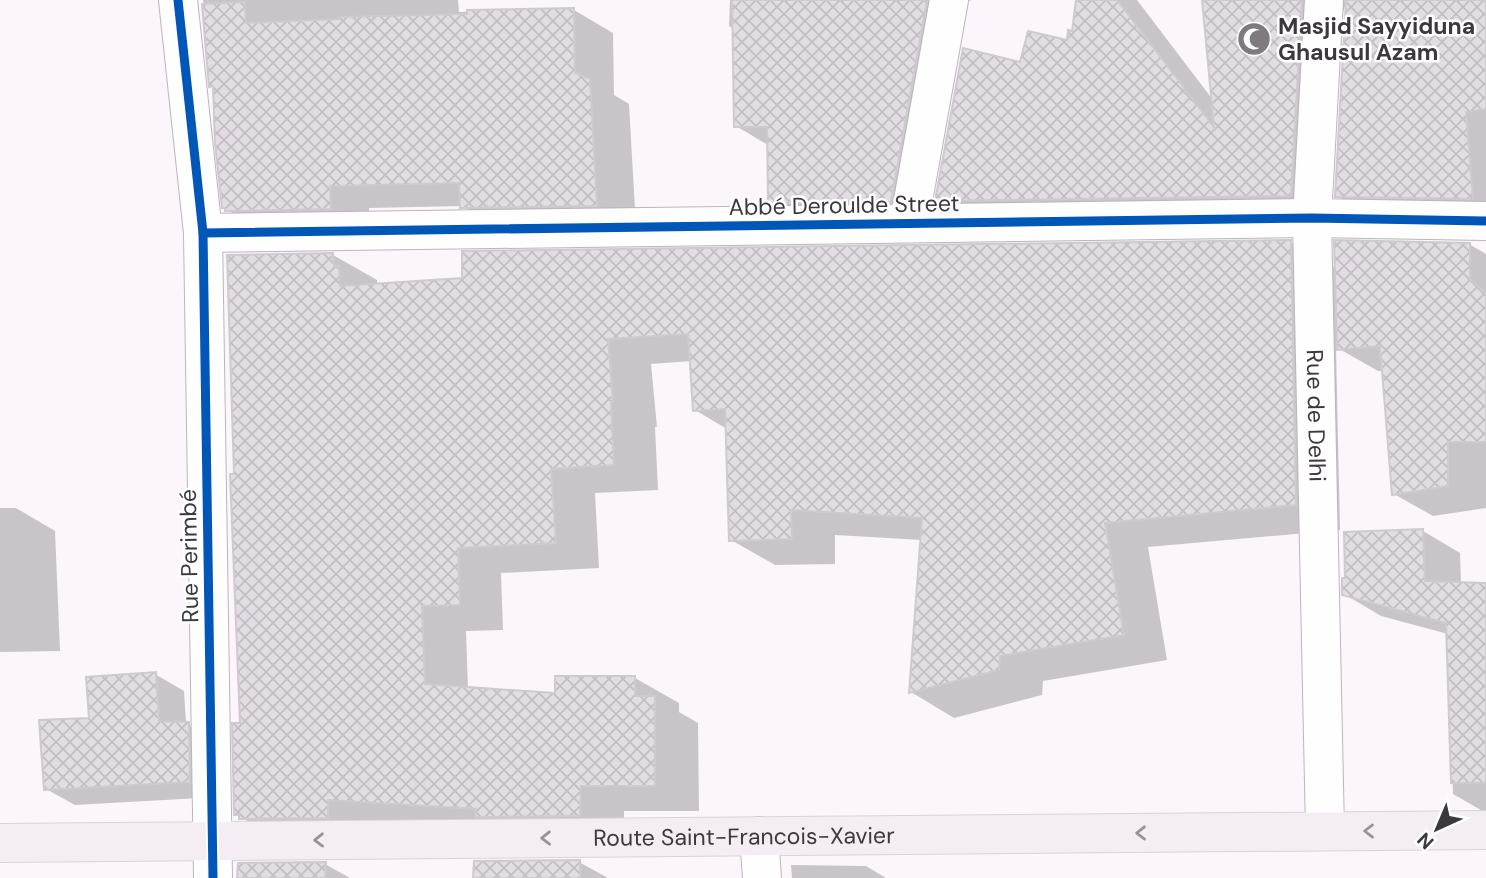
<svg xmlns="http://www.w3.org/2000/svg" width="1486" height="878" font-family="'DM Sans',sans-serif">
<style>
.shadow{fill:#0003}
.building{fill:url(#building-cross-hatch);stroke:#cfcacf;stroke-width:2}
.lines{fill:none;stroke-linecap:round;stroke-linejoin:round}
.minor-casing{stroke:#bbb6bb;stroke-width:40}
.major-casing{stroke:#d7d4d7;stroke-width:40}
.minor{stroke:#fffeff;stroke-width:38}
.major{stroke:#f4eef4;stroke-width:38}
.cycleway-casing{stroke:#fff;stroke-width:13}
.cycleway{stroke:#0057b8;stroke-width:9}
.oneway{stroke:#989398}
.labels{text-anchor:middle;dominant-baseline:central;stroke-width:5;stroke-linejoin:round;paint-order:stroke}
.poi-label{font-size:23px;font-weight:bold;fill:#3d383d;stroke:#fff;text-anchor:start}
.street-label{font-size:23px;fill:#3d383d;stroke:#fff}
</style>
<defs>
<pattern id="building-cross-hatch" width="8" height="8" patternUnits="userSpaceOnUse" patternTransform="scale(1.75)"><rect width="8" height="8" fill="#e2dde2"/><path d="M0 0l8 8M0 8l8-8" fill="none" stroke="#c3bec3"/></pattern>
</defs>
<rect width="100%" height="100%" fill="#fcf6fc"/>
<g class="shadow">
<polygon points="203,0 458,0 459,12 574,10 613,33 614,95 629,104 636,227 501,229 462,206 369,208 370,231 266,232 227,210 215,88 211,86"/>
<polygon points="730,0 971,0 965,3 922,219 802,221 770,202 768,145 736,126 734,29 729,26"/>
<polygon points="1078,0 1137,0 1213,100 1203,0 1486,0 1486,220 1375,218 1337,196 1346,3 1340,21 1329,218 975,222 937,200 1022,64 1069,42 1073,33"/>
<polygon points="1290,242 1337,269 1469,244 1486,254 1486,508 1433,516 1394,494 1384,371 1378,371 1336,347 1340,530 1148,547 1167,660 1043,681 1042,695 954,718 911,692 922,540 835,535 835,564 775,565 731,540 727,429 695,410 692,361 651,364 657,427 655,427 658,490 595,493 599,568 501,573 503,630 466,631 468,689 557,694 635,678 679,703 679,712 698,723 699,811 624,811 624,841 285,844 236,814 241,725 236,475 333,255 377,280 377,285"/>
<polygon points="0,508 16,508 55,531 60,651 0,652"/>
<polygon points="1423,531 1460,553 1461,584 1486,585 1486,813 1453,794 1448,634 1381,616 1344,594"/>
<polygon points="155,674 184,691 186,723 217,740 218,797 75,805 46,789 90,719"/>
<polygon points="579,862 608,878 475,878"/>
<polygon points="325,864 350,878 239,878"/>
<polygon points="791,865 866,866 886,878 792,878"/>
</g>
<g class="building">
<polygon points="732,0 927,0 891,202 768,203 767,127 734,127"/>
<polygon points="1076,0 1117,0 1214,127 1202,0 1302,0 1291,196 935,201 963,48 1020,62 1028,31 1067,40 1068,30 1072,31"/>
<polygon points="1346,0 1486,0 1486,109 1466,112 1473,199 1335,197"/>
<polygon points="245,2 246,23 339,19 339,17 467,14 467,10 574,8 575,73 590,79 597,206 460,208 459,183 330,186 331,209 225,211 225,208 222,208 215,143 213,86 209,87 202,4"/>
<polygon points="1291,240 1296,505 1105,523 1124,635 1000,656 999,670 909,693 922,518 791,510 792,539 729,541 725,409 693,411 688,334 608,339 613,402 611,402 614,465 551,469 556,543 458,548 460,605 422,606 425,684 555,693 555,676 635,676 635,696 655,696 655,786 581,786 580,816 475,817 476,809 328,800 328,818 239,819 239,815 234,815 232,723 240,723 230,474 234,474 227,255 333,253 334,266 339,266 340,286 462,278 462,251"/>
<polygon points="1334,240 1470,243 1470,279 1486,294 1486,442 1448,442 1448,486 1392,495 1380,346 1337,350"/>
<polygon points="1423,529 1425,581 1486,583 1486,783 1451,783 1446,623 1342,595 1342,578 1345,578 1344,532"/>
<polygon points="156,672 159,721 189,722 190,782 44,790 39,720 89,718 86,677"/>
<polygon points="580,860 580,878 473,878 474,861"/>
<polygon points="326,862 325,878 237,878 238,863"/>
</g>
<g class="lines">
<g class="minor-casing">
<g id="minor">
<polyline points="178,0 203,233 213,878"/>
<path id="s1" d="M 1324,0 L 1312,218 L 1325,831"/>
<polyline points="909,223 949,0"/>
<polyline points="203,233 1312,218 1486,221"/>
<polyline points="759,836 762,878"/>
</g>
</g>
<g class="major-casing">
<g id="major">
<path id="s2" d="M 0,843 L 1486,830"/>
</g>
</g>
<use href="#minor" class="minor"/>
<use href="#major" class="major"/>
<g class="cycleway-casing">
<g id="cycleway">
<polyline points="178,0 203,233 213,878"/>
<polyline points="203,233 1312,218 1486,221"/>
</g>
</g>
<use href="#cycleway" class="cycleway"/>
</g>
<defs><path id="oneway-chevron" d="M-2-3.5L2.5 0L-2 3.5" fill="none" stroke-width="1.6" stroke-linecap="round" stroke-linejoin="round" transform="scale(1.75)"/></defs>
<g class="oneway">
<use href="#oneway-chevron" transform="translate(1369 831) rotate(180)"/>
<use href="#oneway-chevron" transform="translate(1141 833) rotate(179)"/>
<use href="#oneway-chevron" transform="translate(546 838) rotate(179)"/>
<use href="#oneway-chevron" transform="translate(319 840) rotate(179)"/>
</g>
<defs>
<g id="mosque-disc" transform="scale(1.75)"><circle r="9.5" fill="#807a80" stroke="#fff"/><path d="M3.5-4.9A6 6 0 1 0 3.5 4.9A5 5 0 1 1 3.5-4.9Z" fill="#fff"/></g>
</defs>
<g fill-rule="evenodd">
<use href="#mosque-disc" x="1254" y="39"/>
</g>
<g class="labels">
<g class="poi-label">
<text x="1278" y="26">Masjid Sayyiduna<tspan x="1278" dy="26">Ghausul Azam</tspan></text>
</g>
<g class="street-label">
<text transform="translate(844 205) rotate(-1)">Abbé Deroulde Street</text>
<text stroke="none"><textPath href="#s1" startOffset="416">Rue de Delhi</textPath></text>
<text transform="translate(189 556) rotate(-91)">Rue Perimbé</text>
<text stroke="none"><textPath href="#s2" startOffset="744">Route Saint-Francois-Xavier</textPath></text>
</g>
</g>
<g transform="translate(1437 829) rotate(224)" stroke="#ffffff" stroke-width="5" paint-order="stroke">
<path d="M0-5L12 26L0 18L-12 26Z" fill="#3d383d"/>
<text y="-10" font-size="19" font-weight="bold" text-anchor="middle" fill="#3d383d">N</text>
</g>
</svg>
